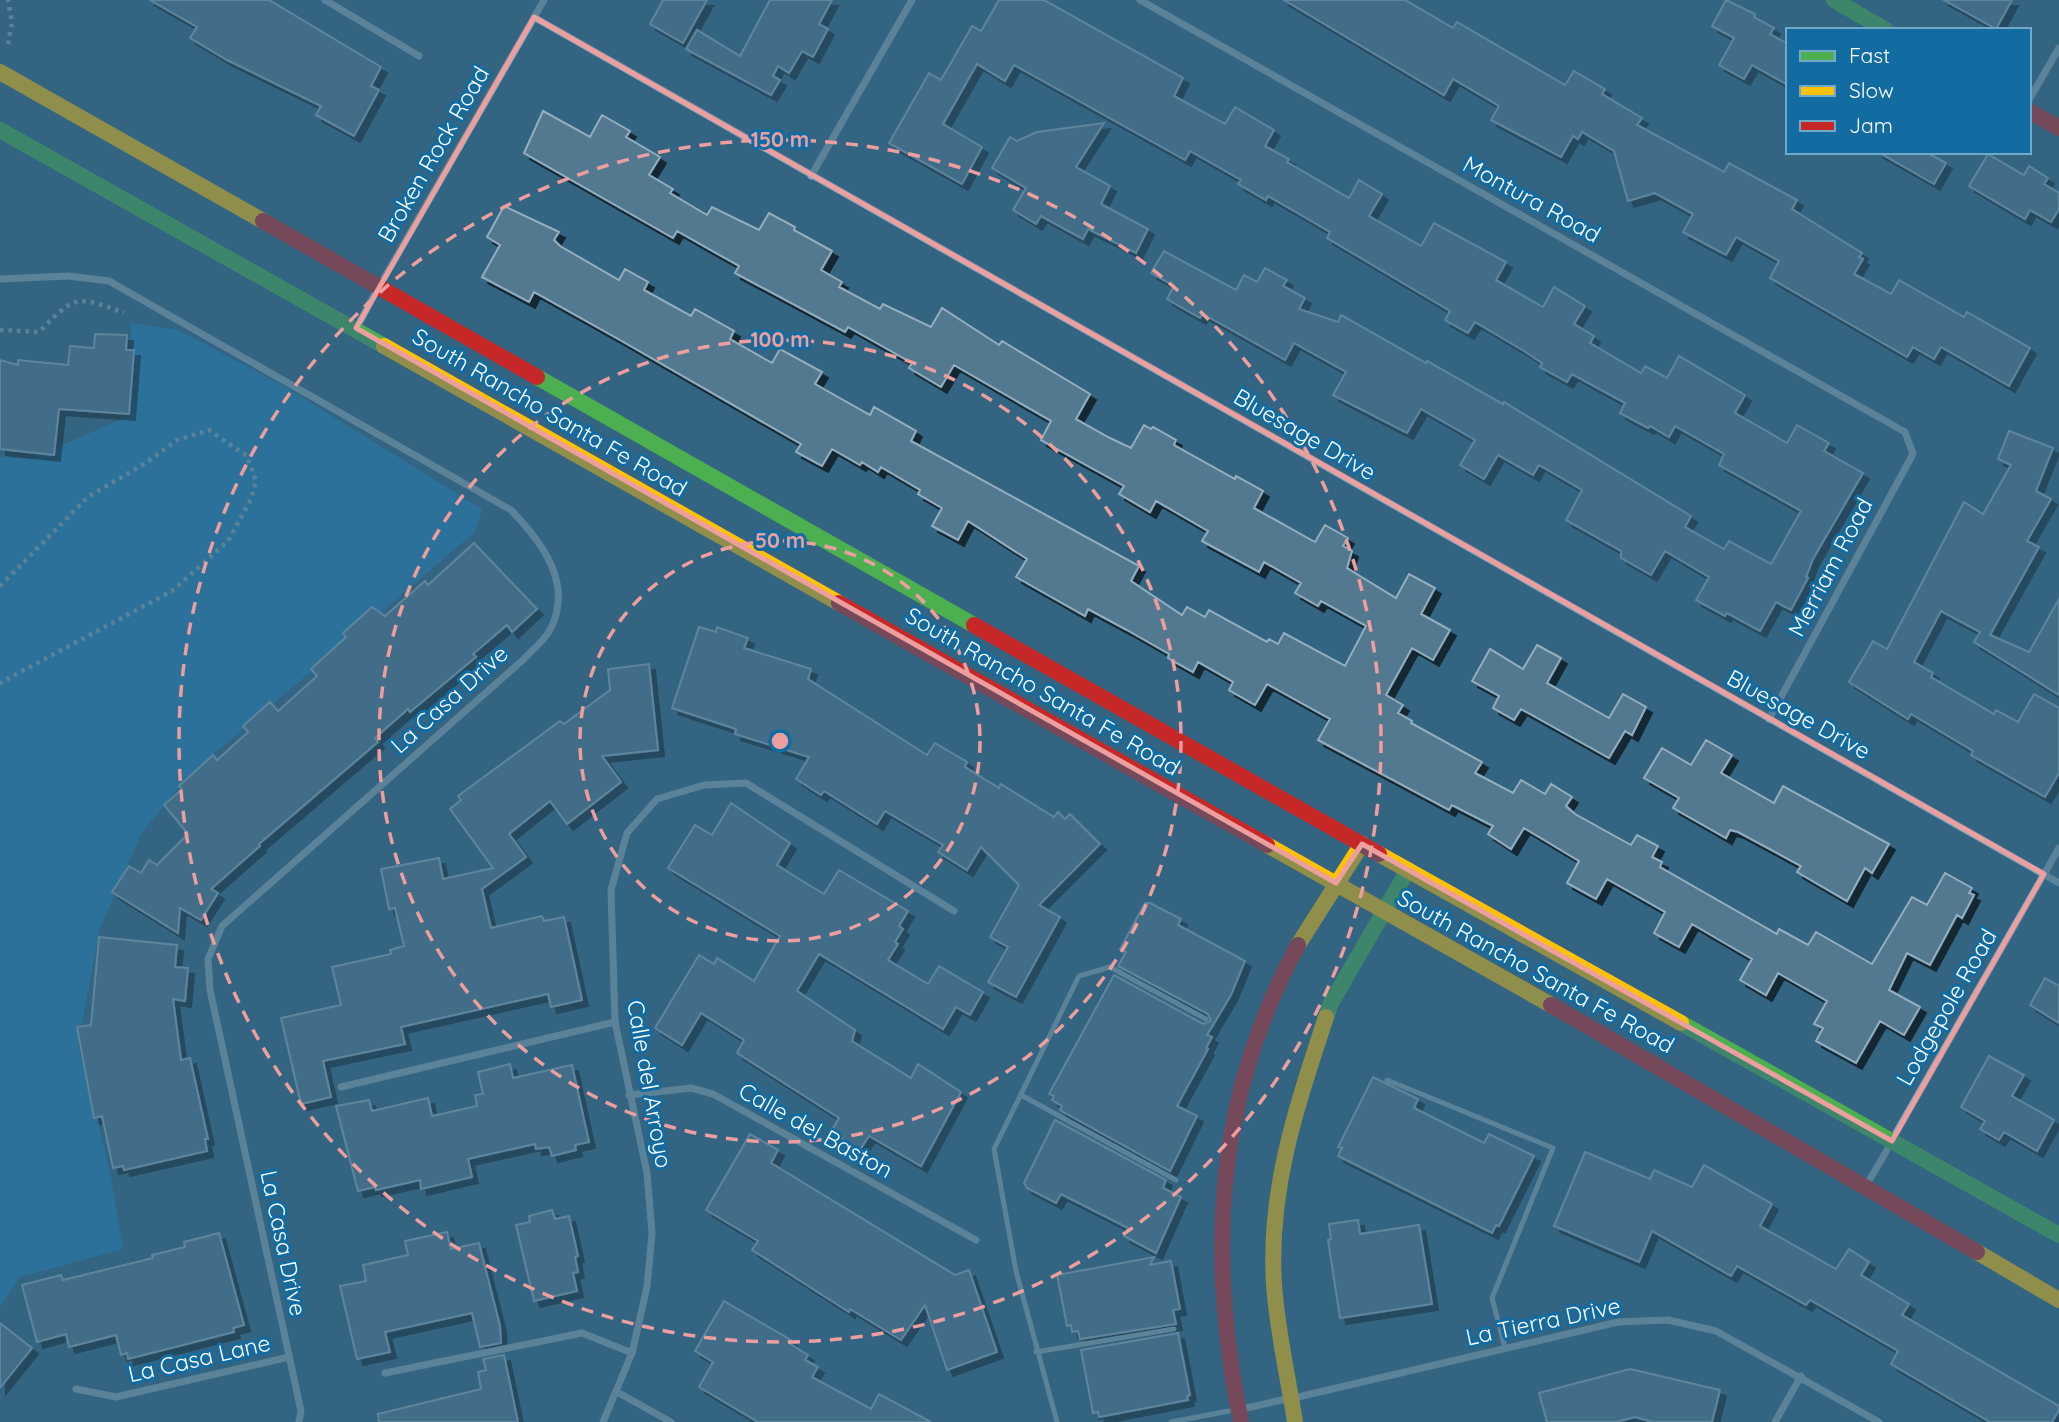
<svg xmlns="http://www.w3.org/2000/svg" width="2059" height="1422" font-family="Quicksand,sans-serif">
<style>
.green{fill:#2381b7}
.building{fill:#527990;stroke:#93aebe;stroke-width:2;filter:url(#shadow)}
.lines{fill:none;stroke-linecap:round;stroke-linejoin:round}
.path{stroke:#8ba9b9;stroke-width:4.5;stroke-dasharray:3.5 5;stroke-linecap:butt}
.lane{stroke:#8ba9b9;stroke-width:5}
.street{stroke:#8ba9b9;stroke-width:7}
.fast{stroke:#4caf50;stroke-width:16}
.slow{stroke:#ffc107;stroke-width:16}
.jam{stroke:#c62828;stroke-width:16}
.marked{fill:none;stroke:#ed9e9e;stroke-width:5;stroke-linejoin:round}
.ring{fill:none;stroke:#ed9e9e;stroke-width:3.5;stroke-dasharray:12 9}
.labels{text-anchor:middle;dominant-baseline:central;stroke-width:6;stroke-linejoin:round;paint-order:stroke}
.street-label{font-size:23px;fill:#fff;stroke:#126ca2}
.centre{fill:#ed9e9e;stroke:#126ca2;stroke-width:3.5}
.ring-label{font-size:21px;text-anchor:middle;font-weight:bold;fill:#ed9e9e;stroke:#126ca2;stroke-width:6;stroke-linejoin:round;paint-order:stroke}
</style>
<defs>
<filter id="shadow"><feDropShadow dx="6" dy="6" stdDeviation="0" flood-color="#0009"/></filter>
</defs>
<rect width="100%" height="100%" fill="#336481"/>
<polygon class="green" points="131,323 178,330 282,385 482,509 475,532 187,777 141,834 99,931 78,1045 109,1167 123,1249 20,1277 0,1307 0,457 30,459 129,416"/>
<g class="building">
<polygon points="150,0 269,0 381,67 371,86 379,90 354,136 316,115 321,106 227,60 190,38 197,27"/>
<polygon points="663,0 707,0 683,43 650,24"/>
<polygon points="770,0 832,0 819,24 828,29 813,57 802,51 789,73 778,66 773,76 780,80 771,95 686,49 697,30 740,56"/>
<polygon points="999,0 1044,0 1183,78 1174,96 1225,124 1235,107 1274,130 1265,146 1289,159 1287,162 1349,198 1359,180 1382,194 1369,216 1421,246 1434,223 1506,262 1496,280 1543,307 1554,287 1585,306 1574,324 1594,336 1590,343 1641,373 1645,366 1667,378 1679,356 1745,395 1735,413 1787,443 1797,425 1829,443 1824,451 1863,473 1813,559 1806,577 1808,578 1791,610 1776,602 1760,631 1727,613 1725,616 1696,600 1709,577 1665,551 1651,575 1621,558 1621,551 1566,520 1582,490 1539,465 1533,475 1498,455 1484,479 1460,465 1475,440 1421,409 1407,433 1333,395 1346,372 1294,343 1285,360 1203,314 1200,318 1167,299 1174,286 1151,273 1164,251 1236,290 1244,275 1257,282 1265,268 1287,280 1283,286 1305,298 1299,309 1338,322 1341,315 1426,363 1427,361 1503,404 1504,402 1691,516 1685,527 1724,549 1729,541 1771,564 1801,511 1719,465 1724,454 1675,426 1669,437 1650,426 1648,428 1620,413 1625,403 1572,374 1567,382 1540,367 1542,363 1524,351 1475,322 1468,333 1445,320 1450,311 1327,238 1330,232 1268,196 1266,200 1238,184 1241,180 1190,151 1185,160 1014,65 1005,81 977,64 943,124 982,147 962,184 889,143 929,73 941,80 972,26 981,31"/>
<polygon points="1284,0 1405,0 1453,28 1457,22 1565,85 1574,71 1605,89 1602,94 1642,118 1637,125 1724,172 1729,163 1797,200 1792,209 1862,253 1859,257 1863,259 1854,274 1891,294 1899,280 1964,317 1967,312 2030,348 2009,386 1941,347 1934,359 1913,347 1907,357 1770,278 1779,261 1736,237 1726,255 1683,232 1693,214 1655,193 1628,201 1614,151 1582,132 1578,139 1573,136 1561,157 1491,120 1499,106 1453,79 1444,95"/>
<polygon points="1726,0 1755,14 1754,17 1774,28 1770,34 1788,44 1788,85 1752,65 1744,79 1719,65 1734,38 1712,26"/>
<polygon points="1944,0 2012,0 1996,29"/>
<polygon points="543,111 590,137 602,115 630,131 626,137 660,157 649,175 673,189 670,193 707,215 712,207 759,230 769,213 795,227 794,230 832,251 821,270 842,282 839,287 880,309 883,304 931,327 942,308 999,345 1002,341 1090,394 1076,419 1110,438 1131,448 1144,425 1151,429 1153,427 1176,440 1174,445 1235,479 1236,476 1263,491 1254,508 1315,542 1325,525 1348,538 1343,546 1352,551 1347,568 1396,598 1409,574 1435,588 1421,614 1450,630 1433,660 1412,648 1386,695 1403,705 1398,713 1412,721 1411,723 1482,762 1475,773 1513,793 1521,780 1545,794 1551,784 1572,797 1566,806 1575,814 1631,845 1637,835 1658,846 1652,857 1662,862 1660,867 1777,934 1779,929 1808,945 1816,932 1872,964 1912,897 1927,905 1945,873 1972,888 1969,893 1974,895 1962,918 1957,915 1930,965 1907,953 1889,990 1920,1007 1904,1035 1880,1021 1856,1063 1816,1041 1823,1028 1814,1024 1827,1001 1778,973 1766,995 1740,980 1752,959 1692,924 1679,947 1654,933 1665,912 1607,879 1596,899 1567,883 1579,861 1524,828 1511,849 1488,834 1493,826 1452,805 1449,810 1318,740 1330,719 1267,684 1255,705 1229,690 1233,682 1198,662 1193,672 1168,658 1169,654 1127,630 1088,609 1085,616 1016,577 1027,559 968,521 958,540 932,526 942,508 918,494 920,490 881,467 878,472 862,462 860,465 832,449 822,466 796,452 801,444 620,340 534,292 529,302 482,277 500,245 487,237 504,206 559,232 554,240 560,246 619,280 625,269 648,282 644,290 691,316 695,309 734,331 730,339 772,363 780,349 822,372 815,384 870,415 874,407 916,431 911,441 1139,566 1131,581 1182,615 1187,607 1205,617 1209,610 1267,642 1269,639 1278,644 1284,633 1345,666 1366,626 1321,601 1318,606 1295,593 1301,583 1264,562 1259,572 1202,541 1208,531 1156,501 1150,512 1119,494 1124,486 1041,440 1051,421 954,365 941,387 909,368 912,363 848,327 845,332 735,273 739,266 677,231 673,238 524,153"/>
<polygon points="1104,123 1076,167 1110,186 1101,204 1148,229 1136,253 1088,229 1083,239 1041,216 1036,224 1013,210 1026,188 992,168 1010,137 1017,141 1037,132"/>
<polygon points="1878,152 1926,152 1946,163 1934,184"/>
<polygon points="1988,154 2024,175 2029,166 2048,178 2044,184 2059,193 2059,209 2051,222 2030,210 2025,219 1969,186"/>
<polygon points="95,334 127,335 126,350 134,350 129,414 59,409 54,455 0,449 0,360 18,365 18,360 68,365 70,346 94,348"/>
<polygon points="2009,431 2053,448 2036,491 2051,499 2027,541 2039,547 1990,635 2029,652 2059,599 2059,695 1974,642 1980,632 1941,611 1914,662 1933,673 1931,677 1994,714 1996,710 2018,722 2034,694 2059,708 2059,773 2045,797 1971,755 1973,751 1911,714 1908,719 1849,682 1873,641 1887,649 1964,502 1983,514 2011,465 1998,459"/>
<polygon points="474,543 537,609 512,632 507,625 473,654 476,657 410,712 408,709 375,738 378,742 259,844 260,846 211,889 218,893 201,920 180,908 178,933 112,892 129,866 141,873 149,860 157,865 188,834 164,805 182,789 179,786 213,755 217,760 248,732 243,726 270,702 278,711 317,676 311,669 346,637 343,633 372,607 385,616 425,581 428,585"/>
<polygon points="699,627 716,632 717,627 748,638 744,648 811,669 808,679 927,755 935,743 967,762 965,767 999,788 1001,784 1054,817 1058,812 1065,819 1070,814 1100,844 1039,905 1060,917 1016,997 988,982 1008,947 990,937 1019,885 981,847 967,870 938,852 943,845 885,811 877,824 824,791 821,795 796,779 809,757 735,734 736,729 672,708"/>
<polygon points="1537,645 1561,658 1547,683 1609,718 1623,694 1646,707 1632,735 1625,731 1609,758 1521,709 1514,720 1493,708 1499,696 1472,681 1490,649 1523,669"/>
<polygon points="649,664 658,750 602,756 621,782 567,824 550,801 509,834 526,857 482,889 491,928 542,916 544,921 564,917 582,1000 551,1007 548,994 401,1027 405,1044 323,1061 331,1097 301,1104 281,1018 341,1005 332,967 391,954 390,950 404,946 395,908 389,909 381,869 439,858 443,879 493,868 450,809 461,800 458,796 560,721 564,724 610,690 608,669"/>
<polygon points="1706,740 1732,755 1721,773 1774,803 1783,786 1889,844 1872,873 1865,868 1847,901 1797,872 1801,866 1738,832 1730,830 1726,838 1673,808 1679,798 1644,778 1662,748 1691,765"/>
<polygon points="731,803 790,843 777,865 804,882 824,894 839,870 908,911 899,926 903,929 895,942 898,944 888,960 928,984 939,966 983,992 970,1015 956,1007 943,1029 819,954 797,991 855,1030 852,1041 911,1078 918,1064 961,1092 921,1166 869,1136 860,1150 831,1132 839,1118 737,1053 744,1040 701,1013 682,1045 655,1028 699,955 714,964 717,958 754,981 780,936 668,868 695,825 712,835"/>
<polygon points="1145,903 1150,903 1181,919 1178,925 1245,961 1231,995 1207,1035 1212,1037 1206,1048 1208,1049 1177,1106 1197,1116 1170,1171 1060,1110 1062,1106 1052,1100 1054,1096 1049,1094 1114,975 1203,1024 1211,1021 1208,1014 1118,966 1126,952 1120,949"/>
<polygon points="99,937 177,945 175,967 188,968 185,1001 173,999 181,1060 190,1058 208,1139 205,1139 207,1151 124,1170 123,1166 113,1168 102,1116 94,1118 77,1027 91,1025"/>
<polygon points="2045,978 2059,986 2059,1023 2030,1005"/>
<polygon points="1989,1056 2024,1075 2012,1096 2054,1120 2037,1151 2004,1132 1999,1140 1980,1129 1985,1121 1961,1107"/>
<polygon points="510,1064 513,1078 572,1065 589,1142 575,1145 576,1150 552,1156 549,1147 536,1149 535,1144 468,1159 472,1177 421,1189 420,1180 376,1190 375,1187 358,1191 336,1106 369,1100 372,1111 428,1098 432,1116 477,1106 475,1095 483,1094 478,1072"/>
<polygon points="1373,1077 1418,1099 1414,1108 1484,1143 1489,1134 1534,1156 1499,1226 1496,1225 1492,1233 1338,1156 1342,1148 1338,1147"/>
<polygon points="1055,1120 1166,1180 1163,1188 1181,1197 1156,1253 1124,1236 1128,1228 1061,1194 1056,1203 1027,1188 1024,1183"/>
<polygon points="750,1134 778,1150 771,1163 955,1275 969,1270 997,1352 947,1370 925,1305 901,1340 850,1309 849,1312 752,1250 758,1241 706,1210"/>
<polygon points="1585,1152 1650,1179 1654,1170 1692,1187 1704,1165 1772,1204 1760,1226 1836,1269 1849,1249 1869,1262 1861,1275 1909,1304 1902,1315 2059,1406 2059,1410 2052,1422 1990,1422 1891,1364 1898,1351 1810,1300 1806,1305 1737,1266 1731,1276 1652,1231 1639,1262 1554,1226"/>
<polygon points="552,1210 555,1219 569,1216 578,1256 575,1257 578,1272 573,1273 577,1291 534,1301 516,1225 530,1222 529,1216"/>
<polygon points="1358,1220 1360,1234 1419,1225 1432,1304 1340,1318 1328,1240 1331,1239 1329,1224"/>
<polygon points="447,1232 451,1249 479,1243 500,1326 501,1343 480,1347 472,1313 385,1332 390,1352 357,1359 340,1286 366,1281 363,1265 408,1255 405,1241"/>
<polygon points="219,1233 244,1325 233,1328 234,1332 128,1359 127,1353 121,1355 116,1335 69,1347 66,1334 37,1342 22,1285 61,1275 63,1280 153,1258 152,1255 185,1247 184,1242"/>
<polygon points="1154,1257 1150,1265 1171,1261 1180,1309 1173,1310 1176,1324 1080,1339 1078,1331 1072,1332 1071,1325 1067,1326 1057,1275"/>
<polygon points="724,1301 791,1340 789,1343 808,1355 805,1360 818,1367 812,1377 871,1409 879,1394 931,1422 758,1422 699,1387 713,1362 695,1351"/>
<polygon points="0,1323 32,1348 0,1388"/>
<polygon points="1178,1333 1190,1395 1187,1396 1188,1400 1099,1417 1098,1412 1093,1413 1081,1350"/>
<polygon points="504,1355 518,1422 379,1422 378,1414 481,1389 478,1372 486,1370 483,1359"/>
<polygon points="1630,1369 1720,1390 1712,1422 1653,1422 1635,1417 1616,1422 1547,1422 1539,1393"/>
</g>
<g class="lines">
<g class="path">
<polyline points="8,44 12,22 8,0"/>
<path d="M 0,330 L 39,332 C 75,295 76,295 124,313"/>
<polyline points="0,586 88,497 147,462 177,440 209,430 247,456 256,481 251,499 228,541 172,591 0,683"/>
</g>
<g class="lane">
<polyline points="1387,1080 1553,1148 1492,1298 1505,1348"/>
<polyline points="1021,1095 1176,1180"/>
<polyline points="1036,1352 1174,1329"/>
<polyline points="1057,1422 1016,1271 994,1149 1079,976 1110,967 1206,1019"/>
<polyline points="1171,1422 1229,1411"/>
</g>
<g class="street">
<polyline points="325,0 419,56"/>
<polyline points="1140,0 1905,432 1913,454 1769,719"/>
<polyline points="534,17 2059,883"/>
<polyline points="2029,100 2059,48"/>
<polyline points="811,176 912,0"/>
<polyline points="384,278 544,0"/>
<path d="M 0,279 L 68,276 L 109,281 L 511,510 C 542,542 574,584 550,630 C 544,641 532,650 524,659 L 222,926 L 208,959 L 210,990 L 301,1411 L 299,1422"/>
<polyline points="360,321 374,295"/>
<polyline points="341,1087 615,1022"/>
<polyline points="629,1095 691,1088 713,1094 976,1240"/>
<polyline points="1896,1133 2059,848"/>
<polyline points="1870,1179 1887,1150"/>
<polyline points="385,1373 582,1333 632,1353"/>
<polyline points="76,1389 116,1397 289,1357"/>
<polyline points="617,1392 671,1422"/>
<polyline points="1298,1397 1618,1322 1668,1320 1716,1331 1879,1422"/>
<polyline points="1247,1408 1286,1399"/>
<polyline points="603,1422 632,1353 647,1287 652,1233 647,1173 615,1022 611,890 627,833 657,799 704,785 746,783 954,911"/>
<polyline points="1775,1422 1801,1376"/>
</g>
<g class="fast">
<polyline points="1834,0 1886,30"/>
<polyline points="0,130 384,346"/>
<polyline points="537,377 974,625"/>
<polyline points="1326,1017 1331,1003 1408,870"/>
<polyline points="1681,1023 2059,1235"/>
</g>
<g class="slow">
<polyline points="0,72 263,221"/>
<polyline points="384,346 839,603"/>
<polyline points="1267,845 1551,1005"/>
<polyline points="1379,854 1681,1023"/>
<polyline points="1298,945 1362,844"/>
<polyline points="1977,1252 2059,1300"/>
<path d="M 1295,1422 C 1288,1377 1277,1330 1274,1284 C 1268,1189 1297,1106 1326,1017"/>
</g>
<g class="jam">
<polyline points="2029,111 2059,128"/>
<polyline points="263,221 537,377"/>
<polyline points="839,603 1267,845"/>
<polyline points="974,625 1379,854"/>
<polyline points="1551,1005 1977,1252"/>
<path d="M 1241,1422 C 1207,1254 1215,1098 1298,945"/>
</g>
</g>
<path d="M0 0H2059V1422H0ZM 534,17 L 2044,874 L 1892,1141 L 1362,844 L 1336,883 L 356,328 Z" fill="#336481" fill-opacity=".55" fill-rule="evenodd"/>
<path class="marked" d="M 534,17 L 2044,874 L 1892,1141 L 1362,844 L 1336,883 L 356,328 Z"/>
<g class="ring">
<circle cx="780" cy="741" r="200"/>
<circle cx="780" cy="741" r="401"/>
<circle cx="780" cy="741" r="601"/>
</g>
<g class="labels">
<g class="street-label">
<text transform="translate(433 154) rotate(-60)">Broken Rock Road</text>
<text transform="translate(1532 199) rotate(29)">Montura Road</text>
<text transform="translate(550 412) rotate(30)">South Rancho Santa Fe Road</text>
<text transform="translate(1305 434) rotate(30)">Bluesage Drive</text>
<text transform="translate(1830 567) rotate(-62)">Merriam Road</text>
<text transform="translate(1043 691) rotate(30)">South Rancho Santa Fe Road</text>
<text transform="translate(449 699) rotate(-42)">La Casa Drive</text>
<text transform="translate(1799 714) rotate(29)">Bluesage Drive</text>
<text transform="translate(1536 971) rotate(29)">South Rancho Santa Fe Road</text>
<text transform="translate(1946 1007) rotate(-60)">Lodgepole Road</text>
<text transform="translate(650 1084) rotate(80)">Calle del Arroyo</text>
<text transform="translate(816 1130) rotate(29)">Calle del Baston</text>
<text transform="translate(284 1243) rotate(78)">La Casa Drive</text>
<text transform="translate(1543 1321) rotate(-12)">La Tierra Drive</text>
<text transform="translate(199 1358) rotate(-13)">La Casa Lane</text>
</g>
</g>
<circle cx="780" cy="741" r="10" class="centre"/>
<g class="ring-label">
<text x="780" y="147">150 m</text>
<text x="780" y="347">100 m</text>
<text x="780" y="548">50 m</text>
</g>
<rect x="1786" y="28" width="245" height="126" fill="#126ca2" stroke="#71a7c7" stroke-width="2"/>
<rect x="1800" y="51" width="35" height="10" fill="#4caf50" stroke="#71a7c7" stroke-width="2"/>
<text x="1849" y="63" font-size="21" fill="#ffffff">Fast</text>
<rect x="1800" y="86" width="35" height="10" fill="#ffc107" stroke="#71a7c7" stroke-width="2"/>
<text x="1849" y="98" font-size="21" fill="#ffffff">Slow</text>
<rect x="1800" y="121" width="35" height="10" fill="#c62828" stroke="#71a7c7" stroke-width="2"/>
<text x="1849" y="133" font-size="21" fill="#ffffff">Jam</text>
</svg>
